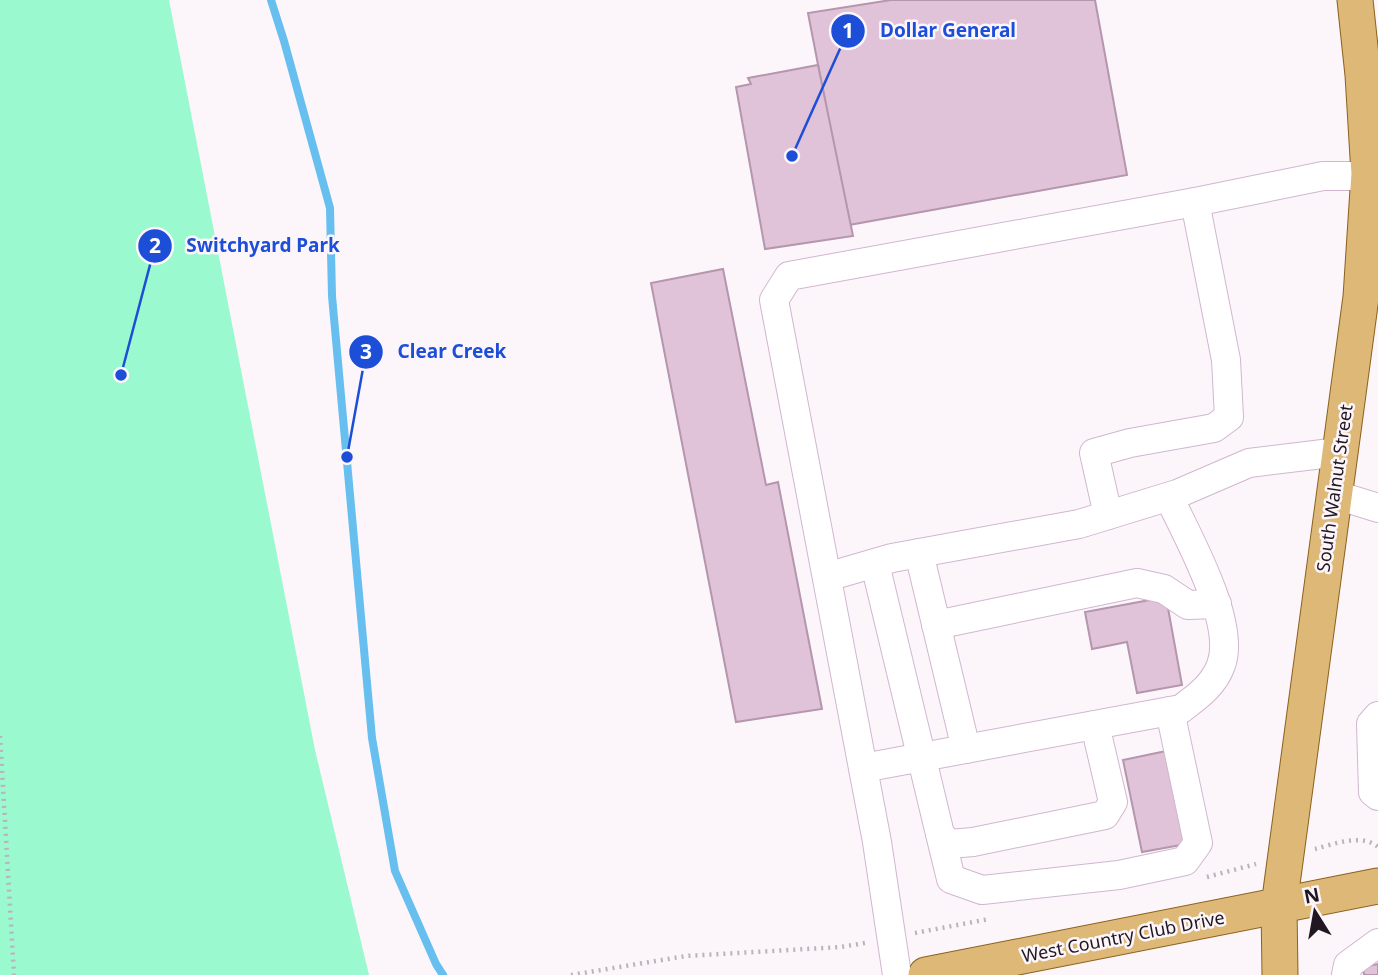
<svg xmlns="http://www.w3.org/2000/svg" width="1378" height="975" font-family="'Noto Sans',sans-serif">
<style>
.green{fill:#9af9cf}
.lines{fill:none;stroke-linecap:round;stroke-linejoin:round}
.stream{stroke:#66bfee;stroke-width:8}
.building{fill:#e0c2d9;stroke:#b496ad;stroke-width:2}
.minor-casing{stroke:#d1b6d0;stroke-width:30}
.major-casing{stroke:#8d601e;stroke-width:37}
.path{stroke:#bab3b9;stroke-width:4.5;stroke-dasharray:2 5;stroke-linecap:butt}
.minor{stroke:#fff;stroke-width:28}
.major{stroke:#ddb877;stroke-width:35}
.labels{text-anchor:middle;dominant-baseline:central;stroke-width:5;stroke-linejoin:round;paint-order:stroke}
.street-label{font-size:18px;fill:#211721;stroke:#fcf6fb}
.leader{fill:none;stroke:#1d4ed8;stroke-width:2.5}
.callout-dot{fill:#1d4ed8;stroke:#fcf6fb;stroke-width:2.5}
.mark-label{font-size:21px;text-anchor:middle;font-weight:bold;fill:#fff}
.callout-label{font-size:19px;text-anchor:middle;font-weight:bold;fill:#1d4ed8;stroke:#fcf6fb;stroke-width:5;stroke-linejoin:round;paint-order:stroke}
</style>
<rect width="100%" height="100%" fill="#fcf6fb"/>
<polygon class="green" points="0,0 169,0 315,750 369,975 0,975"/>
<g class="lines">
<polyline class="stream" points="271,0 284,41 330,208 332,296 372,738 395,871 436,964 443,975"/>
</g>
<g class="building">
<polygon points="891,0 1095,0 1127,175 849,225 808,13"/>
<polygon points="818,65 853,236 765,249 736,87 751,84 748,78"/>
<polygon points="723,269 766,485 778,482 822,709 736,722 651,283"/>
<polygon points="1166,597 1182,685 1137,693 1127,642 1092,649 1085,612"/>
<polygon points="1171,750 1192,843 1142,852 1123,760"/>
<polygon points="1378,964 1378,975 1364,975 1363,967"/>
</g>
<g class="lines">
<g class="minor-casing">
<g id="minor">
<polyline points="1333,494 1378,508"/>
<polyline points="1108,515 1094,453 1130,443 1214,428 1229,417 1226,360 1195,202"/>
<polyline points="919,553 966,749"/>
<polyline points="875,564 940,834 949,844 973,842 1105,815 1113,802 1095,725"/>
<polyline points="827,577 892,558 1079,524 1177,494 1249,463 1339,452"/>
<polyline points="936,625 1137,583 1164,589 1188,605 1217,604"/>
<polyline points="1378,716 1371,724 1373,792 1378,796"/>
<path d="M 863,768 L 1181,709 C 1197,697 1214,685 1221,665 C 1237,623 1187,536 1169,497"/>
<polyline points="940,834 951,879 982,890 1119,875 1185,861 1198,843 1170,711"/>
<polyline points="897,975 877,842 774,300 789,276 1195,202 1323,176 1378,176"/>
<polyline points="1346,975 1348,965 1378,943"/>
</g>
</g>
<g class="major-casing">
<g id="major">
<polyline points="926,975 1378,886"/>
<polyline points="1280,975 1279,906 1361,297 1369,174 1363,75 1355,0"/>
</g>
</g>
<g class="path">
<polyline points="0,736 14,975"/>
<path d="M 1315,849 C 1334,844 1362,833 1378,847"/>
<polyline points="1207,877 1256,864"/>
<polyline points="915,933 989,919"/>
<polyline points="571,975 686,956 841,947 865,943"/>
</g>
<use href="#minor" class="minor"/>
<use href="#major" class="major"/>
</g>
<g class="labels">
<g class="street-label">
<text transform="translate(1334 488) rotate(-82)">South Walnut Street</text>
<text transform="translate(1123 936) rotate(-11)">West Country Club Drive</text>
</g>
</g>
<path class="leader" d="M792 156L848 31M121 375L155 246M347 457L366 352"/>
<g class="callout-dot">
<circle cx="792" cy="156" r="7"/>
<circle cx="121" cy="375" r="7"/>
<circle cx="347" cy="457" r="7"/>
<circle cx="848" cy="31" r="18"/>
<circle cx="155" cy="246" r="18"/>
<circle cx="366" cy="352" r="18"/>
</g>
<g class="mark-label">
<text x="848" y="38">1</text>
<text x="155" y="253">2</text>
<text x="366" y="359">3</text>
</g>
<g class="callout-label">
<text x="948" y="37">Dollar General</text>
<text x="263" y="252">Switchyard Park</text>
<text x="452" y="358">Clear Creek</text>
</g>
<g transform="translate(1315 912) rotate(349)" stroke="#fcf6fb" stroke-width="5" paint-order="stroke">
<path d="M0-5L12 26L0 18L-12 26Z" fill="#211721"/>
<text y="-10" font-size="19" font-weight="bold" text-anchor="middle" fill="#211721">N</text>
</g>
</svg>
